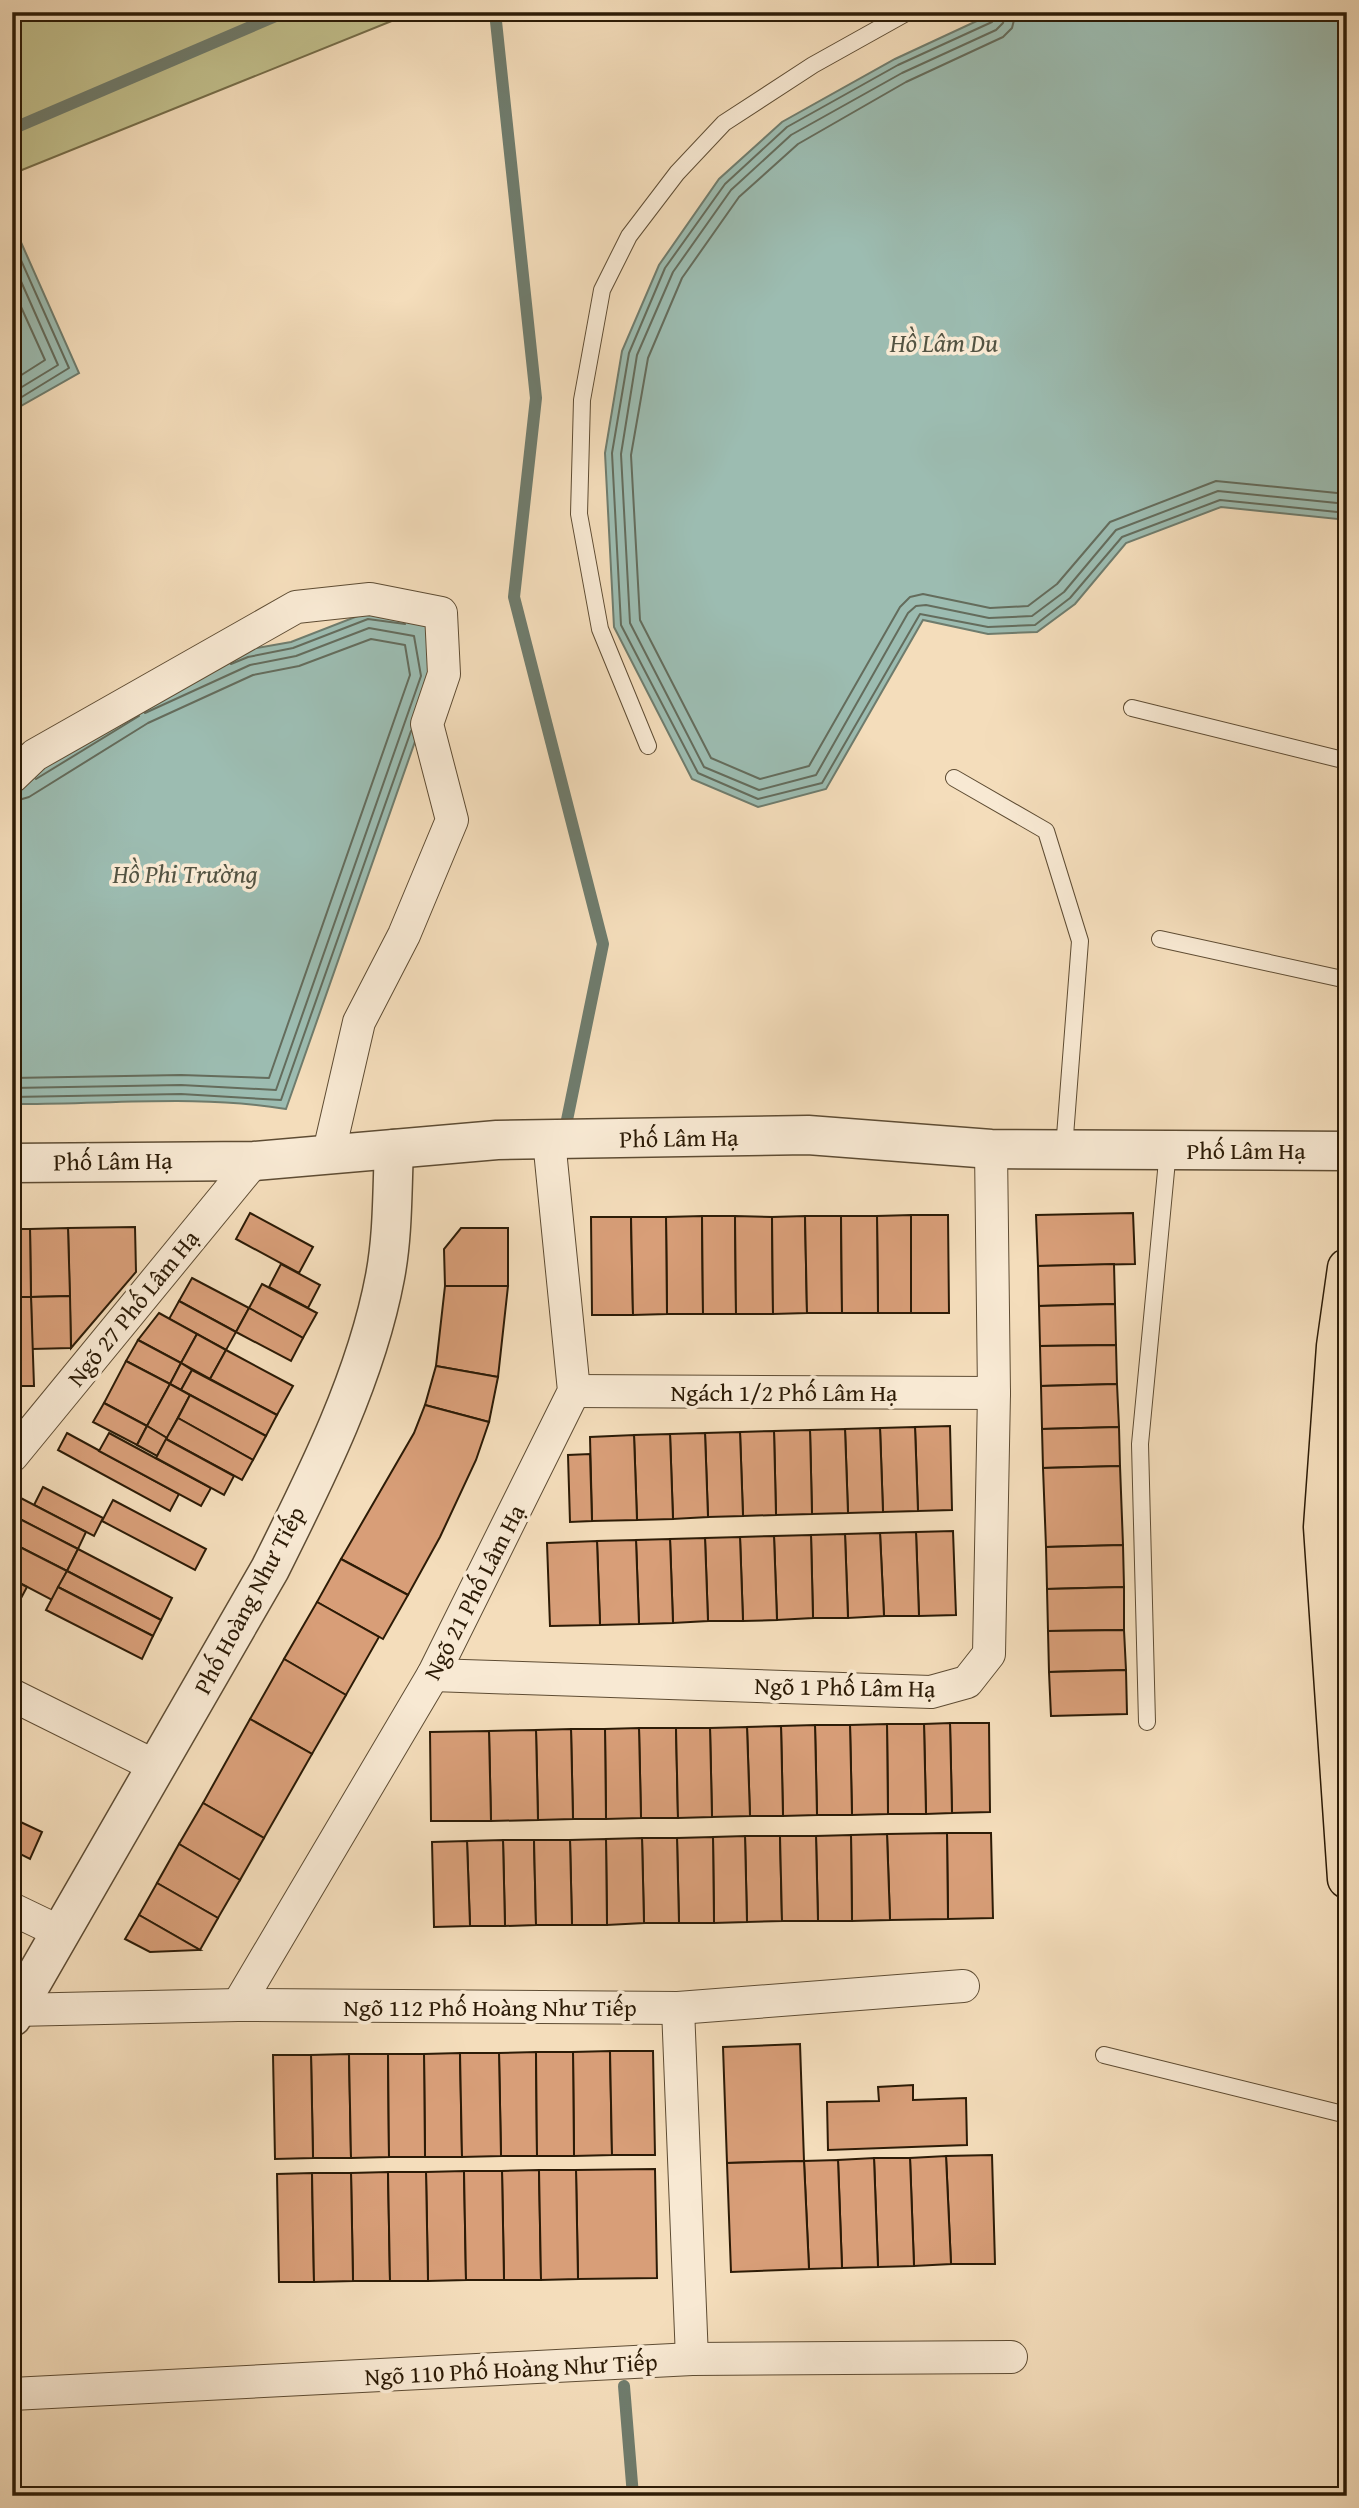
<svg xmlns="http://www.w3.org/2000/svg" width="1359" height="2508" font-family="'Gentium Book Plus',serif">
<style>
.green{fill:#c1bf8c;stroke:#766d49;stroke-width:2}
.water{fill:#9cbcb1;stroke:#6f7c6d;stroke-width:2}
.lines{fill:none;stroke-linecap:round;stroke-linejoin:round}
.shore{stroke:#646c5c;stroke-width:2}
.stream{stroke:#6f7c6d;stroke-width:12}
.building{fill:#d89e78;stroke:#2c1b06;stroke-width:2}
.service-casing{stroke:#5e4c33;stroke-width:18}
.minor-casing{stroke:#5e4c33;stroke-width:34}
.tertiary-casing{stroke:#5e4c33;stroke-width:41}
.primary-casing{stroke:#2c1b06;stroke-width:41}
.service{stroke:#f8e9d3;stroke-width:16}
.minor{stroke:#f8e9d3;stroke-width:32}
.tertiary{stroke:#f8e9d3;stroke-width:38}
.primary{stroke:#f4ddbb;stroke-width:38}
.labels{text-anchor:middle;dominant-baseline:central;stroke-width:7;stroke-linejoin:round;paint-order:stroke}
.street-label{font-size:24px;fill:#2c1b06;stroke:#f8e9d3}
.water-label{font-size:26px;font-style:italic;fill:#535342;stroke:#f8e9d3}
</style>
<rect width="100%" height="100%" fill="#f4ddbb"/>
<filter id="stains"><feTurbulence type="fractalNoise" baseFrequency=".00286" numOctaves="4"/><feColorMatrix values="0 0 0 0 .2 0 0 0 0 .09 0 0 0 0 .02 0 0 0 .5 -.17"/></filter>
<radialGradient id="worn" r=".72"><stop offset=".6" stop-color="#630" stop-opacity="0"/><stop offset="1" stop-color="#630" stop-opacity=".3"/></radialGradient>
<polygon class="green" points="12,12 414,12 12,174"/>
<g class="water">
<polygon points="996,12 1347,12 1347,520 1221,507 1126,543 1075,604 1037,632 988,634 923,620 826,789 758,807 692,779 614,627 605,453 622,351 659,265 719,179 782,122 895,59"/>
<polygon points="12,222 79,373 12,411"/>
<path d="M 368,612 L 427,619 L 438,676 L 286,1109 C 196,1094 103,1105 12,1104 L 12,778 L 245,650 L 291,642 Z"/>
</g>
<g class="lines">
<g class="shore">
<polyline points="997,12 992,22 898,65 787,127 725,184 665,268 629,353 612,453 621,625 698,773 758,799 822,783 920,614 988,627 1035,625 1070,598 1122,537 1220,500 1347,513"/>
<polyline points="1005,12 1003,23 996,30 902,73 791,135 731,190 673,272 637,355 621,454 630,623 704,767 759,790 816,775 908,613 916,606 926,605 989,618 1032,616 1064,592 1116,530 1218,491 1347,504"/>
<polyline points="1016,12 1012,28 1003,37 906,82 798,144 739,197 682,278 648,358 631,455 640,620 711,758 760,779 809,766 900,607 910,597 923,594 990,608 1028,606 1057,584 1110,522 1216,481 1347,494"/>
<polyline points="12,240 69,368 12,403"/>
<polyline points="12,261 58,365 12,393"/>
<polyline points="12,287 45,360 12,381"/>
<polyline points="231,664 248,657 293,648 368,619 405,624"/>
<polyline points="36,779 139,716"/>
<polyline points="12,802 29,797 148,723 253,675 299,666 371,639 405,645 410,675 269,1078 181,1075 12,1078"/>
<polyline points="12,1088 181,1085 276,1090 421,676 414,636 369,628 296,656 250,665 145,713"/>
<polyline points="12,1097 181,1094 281,1100 411,731"/>
</g>
<g class="stream">
<polyline points="495,12 536,398 514,597 603,944 567,1120"/>
<polyline points="12,129 285,12"/>
<polyline points="624,2386 633,2496"/>
</g>
</g>
<g class="building">
<polygon points="250,1213 313,1247 299,1273 236,1239"/>
<polygon points="1133,1213 1135,1264 1038,1266 1036,1215"/>
<polygon points="911,1215 911,1313 878,1313 877,1216"/>
<polygon points="911,1215 948,1215 949,1313 911,1313"/>
<polygon points="702,1216 703,1314 667,1314 666,1217"/>
<polygon points="702,1216 735,1216 736,1314 703,1314"/>
<polygon points="735,1216 772,1217 773,1314 736,1314"/>
<polygon points="805,1216 807,1313 773,1314 772,1217"/>
<polygon points="805,1216 841,1216 842,1313 807,1313"/>
<polygon points="841,1216 877,1216 878,1313 842,1313"/>
<polygon points="591,1217 631,1217 633,1315 592,1315"/>
<polygon points="631,1217 666,1217 667,1314 633,1315"/>
<polygon points="135,1227 136,1272 71,1348 68,1228"/>
<polygon points="68,1228 70,1296 31,1297 30,1229"/>
<polygon points="461,1228 508,1228 508,1286 445,1286 444,1249"/>
<polygon points="12,1229 30,1229 31,1297 12,1297"/>
<polygon points="281,1264 320,1285 308,1308 269,1287"/>
<polygon points="1114,1264 1115,1304 1039,1306 1038,1266"/>
<polygon points="192,1278 249,1308 236,1332 179,1301"/>
<polygon points="262,1284 317,1313 303,1338 249,1308"/>
<polygon points="445,1286 508,1286 498,1377 436,1366"/>
<polygon points="70,1296 71,1348 32,1349 31,1297"/>
<polygon points="12,1297 31,1297 34,1386 12,1386"/>
<polygon points="179,1301 236,1332 226,1350 169,1319"/>
<polygon points="1115,1304 1116,1345 1040,1346 1039,1306"/>
<polygon points="249,1308 303,1338 291,1361 236,1332"/>
<polygon points="159,1313 197,1334 181,1363 138,1340"/>
<polygon points="197,1334 226,1350 210,1379 181,1363"/>
<polygon points="138,1340 181,1363 170,1384 126,1361"/>
<polygon points="1116,1345 1117,1384 1041,1386 1040,1346"/>
<polygon points="226,1350 293,1386 277,1415 210,1379"/>
<polygon points="126,1361 170,1384 147,1426 104,1403"/>
<polygon points="181,1363 192,1370 181,1390 170,1384"/>
<polygon points="436,1366 498,1377 489,1422 425,1405"/>
<polygon points="192,1370 277,1415 266,1436 181,1390"/>
<polygon points="170,1384 190,1395 167,1438 147,1426"/>
<polygon points="1117,1384 1119,1427 1042,1429 1041,1386"/>
<polygon points="190,1395 266,1436 253,1460 178,1418"/>
<polygon points="104,1403 147,1426 137,1445 93,1422"/>
<polygon points="425,1405 489,1422 476,1460 440,1537 408,1595 341,1559 414,1433"/>
<polygon points="178,1418 253,1460 242,1480 166,1439"/>
<polygon points="147,1426 167,1438 157,1456 137,1445"/>
<polygon points="950,1426 952,1510 918,1511 915,1427"/>
<polygon points="915,1427 918,1511 883,1512 880,1428"/>
<polygon points="1119,1427 1120,1466 1043,1468 1042,1429"/>
<polygon points="880,1428 883,1512 848,1513 845,1429"/>
<polygon points="845,1429 848,1513 812,1514 810,1430"/>
<polygon points="810,1430 812,1514 776,1515 774,1431"/>
<polygon points="774,1431 776,1515 743,1516 740,1432"/>
<polygon points="740,1432 743,1516 708,1517 705,1433"/>
<polygon points="67,1433 179,1494 170,1511 58,1450"/>
<polygon points="109,1433 211,1488 201,1506 99,1451"/>
<polygon points="705,1433 708,1517 673,1519 670,1434"/>
<polygon points="670,1434 673,1519 637,1520 634,1435"/>
<polygon points="634,1435 637,1520 592,1521 590,1437"/>
<polygon points="166,1439 234,1476 224,1495 156,1458"/>
<polygon points="590,1454 592,1521 570,1522 568,1455"/>
<polygon points="1120,1466 1123,1545 1046,1547 1043,1468"/>
<polygon points="43,1487 103,1518 94,1536 34,1505"/>
<polygon points="13,1494 86,1532 78,1549 12,1515"/>
<polygon points="113,1500 206,1549 195,1570 102,1521"/>
<polygon points="12,1515 78,1549 67,1571 12,1543"/>
<polygon points="953,1531 956,1615 919,1616 916,1532"/>
<polygon points="916,1532 919,1616 884,1616 880,1533"/>
<polygon points="880,1533 884,1616 848,1618 845,1534"/>
<polygon points="845,1534 848,1618 813,1618 811,1535"/>
<polygon points="811,1535 813,1618 777,1620 774,1536"/>
<polygon points="774,1536 777,1620 743,1621 740,1537"/>
<polygon points="740,1537 743,1621 708,1621 705,1538"/>
<polygon points="705,1538 708,1621 673,1623 670,1539"/>
<polygon points="670,1539 673,1623 639,1624 636,1540"/>
<polygon points="636,1540 639,1624 600,1625 597,1541"/>
<polygon points="597,1541 600,1625 550,1626 547,1543"/>
<polygon points="12,1543 67,1571 52,1600 12,1579"/>
<polygon points="1123,1545 1124,1587 1047,1589 1046,1547"/>
<polygon points="78,1549 172,1598 161,1620 67,1571"/>
<polygon points="341,1559 408,1595 383,1639 317,1602"/>
<polygon points="67,1571 161,1620 153,1636 58,1587"/>
<polygon points="12,1579 27,1587 12,1615"/>
<polygon points="58,1587 153,1636 142,1659 46,1610"/>
<polygon points="1124,1587 1124,1630 1048,1631 1047,1589"/>
<polygon points="317,1602 379,1637 346,1695 284,1659"/>
<polygon points="1124,1630 1126,1670 1049,1672 1048,1631"/>
<polygon points="284,1659 346,1695 312,1754 250,1719"/>
<polygon points="1126,1670 1127,1714 1051,1716 1049,1672"/>
<polygon points="250,1719 312,1754 264,1838 203,1803"/>
<polygon points="950,1723 989,1723 990,1812 952,1813"/>
<polygon points="950,1723 952,1813 926,1814 924,1724"/>
<polygon points="887,1724 924,1724 926,1814 888,1814"/>
<polygon points="887,1724 888,1814 852,1815 850,1725"/>
<polygon points="815,1725 850,1725 852,1815 817,1815"/>
<polygon points="815,1725 817,1815 783,1816 781,1726"/>
<polygon points="781,1726 783,1816 750,1816 747,1727"/>
<polygon points="747,1727 750,1816 712,1817 710,1728"/>
<polygon points="639,1728 676,1728 678,1818 641,1818"/>
<polygon points="639,1728 641,1818 606,1819 605,1729"/>
<polygon points="676,1728 710,1728 712,1817 678,1818"/>
<polygon points="571,1729 605,1729 606,1819 573,1819"/>
<polygon points="571,1729 573,1819 538,1820 536,1730"/>
<polygon points="536,1730 538,1820 491,1821 489,1731"/>
<polygon points="489,1731 491,1821 431,1821 430,1732"/>
<polygon points="203,1803 264,1838 240,1880 179,1844"/>
<polygon points="12,1818 42,1832 30,1859 12,1850"/>
<polygon points="947,1833 991,1833 993,1918 948,1919"/>
<polygon points="947,1833 948,1919 890,1920 887,1834"/>
<polygon points="887,1834 890,1920 852,1921 851,1835"/>
<polygon points="851,1835 852,1921 818,1921 816,1836"/>
<polygon points="745,1836 780,1836 782,1921 747,1922"/>
<polygon points="745,1836 747,1922 714,1923 713,1837"/>
<polygon points="780,1836 816,1836 818,1921 782,1921"/>
<polygon points="713,1837 714,1923 679,1923 677,1838"/>
<polygon points="642,1838 677,1838 679,1923 644,1923"/>
<polygon points="642,1838 644,1923 607,1925 606,1839"/>
<polygon points="606,1839 607,1925 572,1925 570,1840"/>
<polygon points="503,1840 534,1840 536,1925 505,1926"/>
<polygon points="503,1840 505,1926 470,1926 467,1841"/>
<polygon points="534,1840 570,1840 572,1925 536,1925"/>
<polygon points="467,1841 470,1926 434,1927 432,1842"/>
<polygon points="179,1844 240,1880 218,1918 157,1883"/>
<polygon points="157,1883 218,1918 200,1950 139,1915"/>
<polygon points="139,1915 200,1950 150,1952 125,1939"/>
<polygon points="800,2044 804,2161 727,2163 723,2047"/>
<polygon points="610,2051 612,2155 574,2156 573,2052"/>
<polygon points="610,2051 653,2051 655,2155 612,2155"/>
<polygon points="536,2052 537,2156 501,2156 499,2053"/>
<polygon points="536,2052 573,2052 574,2156 537,2156"/>
<polygon points="460,2053 462,2157 425,2157 424,2054"/>
<polygon points="460,2053 499,2053 501,2156 462,2157"/>
<polygon points="349,2054 351,2158 313,2158 311,2055"/>
<polygon points="349,2054 388,2054 389,2157 351,2158"/>
<polygon points="388,2054 424,2054 425,2157 389,2157"/>
<polygon points="273,2055 311,2055 313,2158 275,2159"/>
<polygon points="913,2085 913,2100 966,2098 967,2145 828,2150 827,2102 879,2101 878,2087"/>
<polygon points="992,2155 995,2264 951,2264 946,2156"/>
<polygon points="946,2156 951,2264 914,2266 910,2158"/>
<polygon points="874,2158 910,2158 914,2266 878,2267"/>
<polygon points="874,2158 878,2267 842,2268 838,2160"/>
<polygon points="838,2160 842,2268 809,2269 804,2161"/>
<polygon points="804,2161 809,2269 731,2272 727,2163"/>
<polygon points="655,2169 657,2278 578,2279 576,2170"/>
<polygon points="539,2170 541,2280 504,2280 502,2171"/>
<polygon points="539,2170 576,2170 578,2279 541,2280"/>
<polygon points="464,2171 466,2280 428,2281 426,2172"/>
<polygon points="464,2171 502,2171 504,2280 466,2280"/>
<polygon points="388,2172 390,2281 353,2281 351,2173"/>
<polygon points="388,2172 426,2172 428,2281 390,2281"/>
<polygon points="312,2173 314,2282 279,2282 277,2174"/>
<polygon points="312,2173 351,2173 353,2281 314,2282"/>
</g>
<g class="lines">
<g class="service-casing">
<g id="service">
<polyline points="1132,708 1347,761"/>
<polyline points="648,746 600,629 579,514 582,400 602,290 629,236 677,173 724,123 813,65 908,12"/>
<polyline points="954,778 1046,831 1080,941 1064,1149"/>
<polyline points="1160,939 1347,980"/>
<polyline points="1147,1722 1140,1444 1168,1150"/>
<polyline points="1104,2055 1347,2115"/>
</g>
</g>
<g class="minor-casing">
<g id="minor">
<polyline points="12,777 35,755 296,607 370,599 441,613 444,674 427,724 452,820 404,935 359,1022 328,1156"/>
<polyline points="574,1391 994,1393"/>
<polyline points="12,1456 254,1161"/>
<polyline points="433,1675 931,1692 967,1682 989,1654 994,1393 991,1149"/>
<polyline points="12,1695 157,1767"/>
<polyline points="12,1909 62,1933"/>
<polyline points="238,2005 433,1675 574,1391 549,1140"/>
<polyline points="678,2008 692,2359"/>
<polyline points="15,2010 238,2005 678,2008 963,1986"/>
<polyline points="12,2394 692,2359 1011,2357"/>
</g>
</g>
<g class="tertiary-casing">
<g id="tertiary">
<polyline points="12,1163 254,1161 497,1140 808,1135 991,1149 1347,1151"/>
<path d="M 12,2017 L 270,1569 C 316,1477 366,1378 385,1277 C 393,1235 392,1192 394,1149"/>
</g>
</g>
<g class="primary-casing">
<polyline id="primary" points="1347,1268 1336,1346 1323,1527 1347,1879"/>
</g>
<use href="#service" class="service"/>
<use href="#minor" class="minor"/>
<use href="#tertiary" class="tertiary"/>
<use href="#primary" class="primary"/>
</g>
<g class="labels">
<g class="street-label">
<text transform="translate(679 1138) rotate(-1)">Phố Lâm Hạ</text>
<text x="1246" y="1150">Phố Lâm Hạ</text>
<text transform="translate(113 1161) rotate(-1)">Phố Lâm Hạ</text>
<text transform="translate(133 1308) rotate(-51)">Ngõ 27 Phố Lâm Hạ</text>
<text x="784" y="1392">Ngách 1/2 Phố Lâm Hạ</text>
<text transform="translate(474 1592) rotate(-63)">Ngõ 21 Phố Lâm Hạ</text>
<text transform="translate(249 1600) rotate(-62)">Phố Hoàng Như Tiếp</text>
<text transform="translate(845 1687) rotate(1)">Ngõ 1 Phố Lâm Hạ</text>
<text x="490" y="2007">Ngõ 112 Phố Hoàng Như Tiếp</text>
<text transform="translate(511 2369) rotate(-3)">Ngõ 110 Phố Hoàng Như Tiếp</text>
</g>
<g class="water-label">
<text x="944" y="342">Hồ Lâm Du</text>
<text x="185" y="873">Hồ Phi Trường</text>
</g>
</g>
<rect width="1359" height="2508" fill="none" stroke="#f4ddbb" stroke-width="42"/>
<rect x="14" y="14" width="1331" height="2480" fill="none" stroke="#2c1b06" stroke-width="3.5"/>
<rect x="21" y="21" width="1317" height="2466" fill="none" stroke="#2c1b06" stroke-width="2"/>
<rect width="100%" height="100%" filter="url(#stains)"/>
<rect width="100%" height="100%" fill="url(#worn)"/>
</svg>
